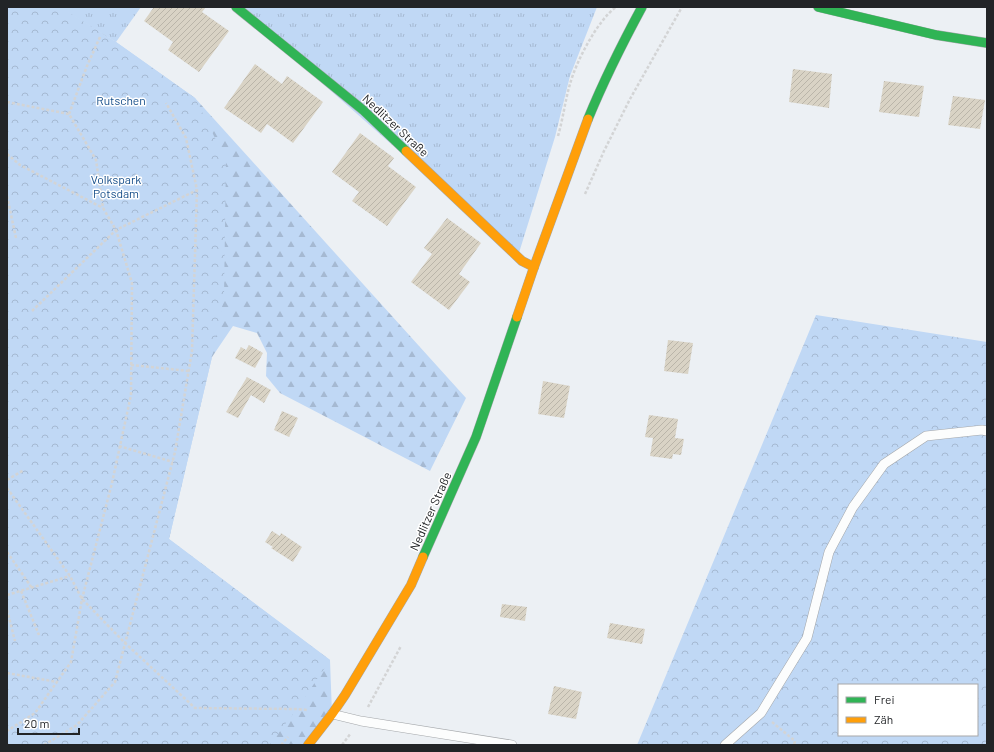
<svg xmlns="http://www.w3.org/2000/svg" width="994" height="752" font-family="Barlow,sans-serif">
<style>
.grass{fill:url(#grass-tufts)}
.forest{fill:url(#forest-firs)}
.park{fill:url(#park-crowns);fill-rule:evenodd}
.building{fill:url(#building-hatch)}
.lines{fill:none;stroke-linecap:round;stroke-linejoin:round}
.lane-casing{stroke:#a4a7aa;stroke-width:10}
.fast-casing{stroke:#a4a7aa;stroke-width:10}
.slow-casing{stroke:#a4a7aa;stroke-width:10}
.path{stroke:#d3d4d5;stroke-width:2.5;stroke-dasharray:3 2;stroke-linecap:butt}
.lane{stroke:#fcfdfd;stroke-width:9}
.fast{stroke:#30b455;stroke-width:9}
.slow{stroke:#ff9f0a;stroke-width:9}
.labels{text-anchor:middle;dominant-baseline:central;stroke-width:3;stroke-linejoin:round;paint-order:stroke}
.park-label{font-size:12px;fill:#144d89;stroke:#fff}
.street-label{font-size:12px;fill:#222427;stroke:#fff}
</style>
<defs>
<pattern id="grass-tufts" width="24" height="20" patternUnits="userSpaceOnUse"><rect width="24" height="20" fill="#c0d8f5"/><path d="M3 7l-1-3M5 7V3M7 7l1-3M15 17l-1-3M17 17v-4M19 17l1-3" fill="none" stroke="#a5b9d2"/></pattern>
<pattern id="forest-firs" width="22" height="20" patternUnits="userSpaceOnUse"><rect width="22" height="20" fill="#c0d8f5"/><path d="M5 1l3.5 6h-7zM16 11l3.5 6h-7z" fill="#a5b9d2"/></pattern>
<pattern id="park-crowns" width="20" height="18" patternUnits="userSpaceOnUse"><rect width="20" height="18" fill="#c0d8f5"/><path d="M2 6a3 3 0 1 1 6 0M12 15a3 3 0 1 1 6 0" fill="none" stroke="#a5b9d2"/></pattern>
<pattern id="building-hatch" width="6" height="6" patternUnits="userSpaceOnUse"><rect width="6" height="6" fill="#d9d3c5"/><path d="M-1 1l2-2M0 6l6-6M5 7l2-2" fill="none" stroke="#bab5a9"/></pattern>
</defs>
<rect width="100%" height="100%" fill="#ecf0f4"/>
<g class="grass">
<polygon points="59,7 141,7 116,42"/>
<polygon points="236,7 597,7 570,76 555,137 518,256"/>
</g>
<polygon class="forest" points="7,7 60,7 116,42 195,98 466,398 430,471 280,393 266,376 267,353 257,333 233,326 212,357 169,539 330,660 332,714 308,745 7,745"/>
<g class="park">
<polygon points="7,7 60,7 116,42 195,98 226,160 224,297 212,357 169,539 330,660 297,709 269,745 7,745"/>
<path d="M 816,315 L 987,342 L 987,745 L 637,745 ZM 839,685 L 977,685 L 977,735 L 839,735 Z"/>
</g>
<g class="building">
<polygon points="154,7 206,7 202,12 229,31 199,72 168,50 173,42 144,21"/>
<polygon points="255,64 282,84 287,76 323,102 293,143 267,124 261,133 224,108"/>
<polygon points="793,69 832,74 829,108 789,102"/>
<polygon points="884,81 924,86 919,117 879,112"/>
<polygon points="953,96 985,100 980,129 948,125"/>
<polygon points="360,133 394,158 388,166 416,187 387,226 352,201 359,192 332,172"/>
<polygon points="447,218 481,243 459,274 470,282 449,310 411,282 432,254 424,248"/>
<polygon points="668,340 693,343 688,374 664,371"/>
<polygon points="249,345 263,353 255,368 235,358 241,347 246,350"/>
<polygon points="247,377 271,390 264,403 251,395 238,418 226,412"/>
<polygon points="543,381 570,386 564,418 538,414"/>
<polygon points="282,411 298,418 289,437 274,430"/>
<polygon points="649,415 678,419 675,438 684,439 681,455 673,454 672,459 650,456 653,438 645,437"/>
<polygon points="272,531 280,536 281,533 302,547 293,562 271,548 273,547 265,542"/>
<polygon points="502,604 527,607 525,621 500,617"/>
<polygon points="610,623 645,629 642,644 607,638"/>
<polygon points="554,686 582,692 576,719 548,714"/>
</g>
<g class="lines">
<g class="lane-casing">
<g id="lane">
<polyline points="332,714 361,721 512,745"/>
<polyline points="725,745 761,713 807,638 829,552 853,507 884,464 926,436 982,430 987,431"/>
</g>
</g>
<g class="fast-casing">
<g id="fast">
<polyline points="236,7 363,110 406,151"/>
<polyline points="818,7 936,35 987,43"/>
<path d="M 588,119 C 604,80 622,44 642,7"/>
<polyline points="423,557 476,437 517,317"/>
</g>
</g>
<g class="slow-casing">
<g id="slow">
<polyline points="406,151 522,261 534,267"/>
<polyline points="517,317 534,267 588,119"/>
<polyline points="308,745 332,714 345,695 411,585 423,557"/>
</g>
</g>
<g class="path">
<polyline points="7,102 69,114 96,160 103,208 116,230 132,283 131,395 112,483 82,599 71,662 35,713 7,731"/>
<polyline points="69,114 87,66 100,37"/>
<path d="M 558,136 C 563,119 565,101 570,84 C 576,62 597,21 616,7"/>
<polyline points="7,154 20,165 103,208"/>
<polyline points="585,194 604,151 630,99 682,7"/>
<polyline points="7,196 16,238"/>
<polyline points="32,311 116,230 197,190"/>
<polyline points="131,365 189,371"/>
<polyline points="119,446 173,462"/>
<polyline points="7,480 24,470"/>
<polyline points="7,488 70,576 82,599 125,643 195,708 297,709 308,710"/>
<polyline points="7,552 32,588"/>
<polyline points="21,591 39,635"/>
<polyline points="7,595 70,576"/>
<polyline points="7,610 15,641"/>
<polyline points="7,673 57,682"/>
<polyline points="368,707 401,646"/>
<polyline points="772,722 795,741 794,745"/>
<polyline points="44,745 77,725 115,682 175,452 192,351 197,190 186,138 166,103"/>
<polyline points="281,745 288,737"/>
<polyline points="342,745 351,733"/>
</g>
<use href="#lane" class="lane"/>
<use href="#fast" class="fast"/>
<use href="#slow" class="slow"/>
</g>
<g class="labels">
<g class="park-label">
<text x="121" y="100">Rutschen</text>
<text x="116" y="179">Volkspark<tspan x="116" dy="14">Potsdam</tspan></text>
</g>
<g class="street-label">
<text transform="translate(396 125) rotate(43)">Nedlitzer Straße</text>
<text transform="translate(430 511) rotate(-66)">Nedlitzer Straße</text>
</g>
</g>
<rect width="994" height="752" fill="none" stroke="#222427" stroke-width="16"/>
<rect x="838" y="684" width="140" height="52" fill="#ffffff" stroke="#a7a7a9"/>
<rect x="846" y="697" width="20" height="6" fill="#30b455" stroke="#a7a7a9"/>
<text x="874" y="704" font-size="12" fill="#222427">Frei</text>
<rect x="846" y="717" width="20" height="6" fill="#ff9f0a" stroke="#a7a7a9"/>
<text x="874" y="724" font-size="12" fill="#222427">Zäh</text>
<path d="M18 728v6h61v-6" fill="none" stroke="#222427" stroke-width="2"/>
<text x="24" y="728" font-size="12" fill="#222427" stroke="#ffffff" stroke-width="3" paint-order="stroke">20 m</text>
</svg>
